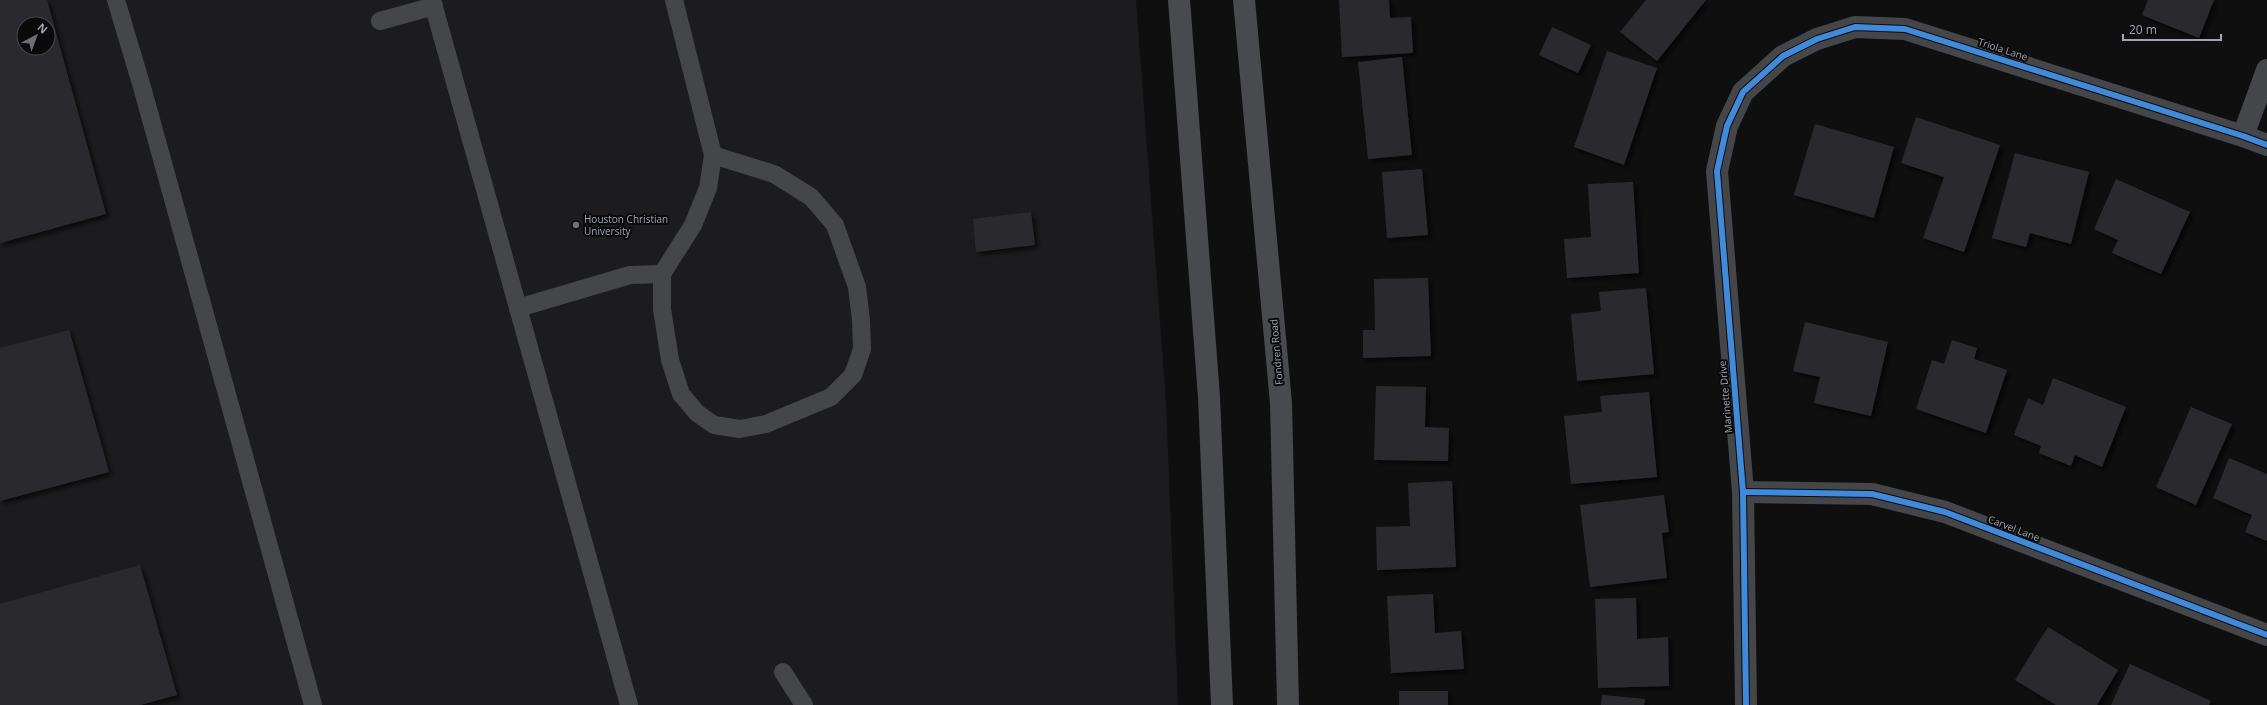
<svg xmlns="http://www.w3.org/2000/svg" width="2267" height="705" font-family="'Open Sans',sans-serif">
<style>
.built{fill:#1c1c1e;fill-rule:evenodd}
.building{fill:#2b2b2d;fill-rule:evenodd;filter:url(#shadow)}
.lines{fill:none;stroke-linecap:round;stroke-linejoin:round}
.service{stroke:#454649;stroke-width:18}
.minor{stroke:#454649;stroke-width:22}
.secondary{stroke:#494a4e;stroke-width:22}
.cycleway-casing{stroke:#0a0a0b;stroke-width:8}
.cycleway{stroke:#408adc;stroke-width:6}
.poi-dot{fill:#6e7078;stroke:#0a0a0b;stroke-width:1.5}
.labels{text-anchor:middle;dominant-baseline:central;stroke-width:4;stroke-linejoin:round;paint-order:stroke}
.street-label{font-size:10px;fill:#a1a5b0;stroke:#0a0a0b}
.poi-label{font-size:10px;fill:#a1a5b0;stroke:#0a0a0b;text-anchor:start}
</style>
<defs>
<filter id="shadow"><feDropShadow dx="3.5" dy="3.5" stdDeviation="2" flood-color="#0009"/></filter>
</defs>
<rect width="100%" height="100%" fill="#0f0f10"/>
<path class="built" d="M 0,0 L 1136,0 L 1166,402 L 1178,705 L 0,705 ZM 24,24 L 48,24 L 48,48 L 24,48 Z"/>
<g class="building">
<path d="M 0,0 L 47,0 L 106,214 L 0,243 ZM 24,24 L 48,24 L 48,48 L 24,48 Z"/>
<polygon points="1339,0 1389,0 1390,18 1411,17 1413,53 1342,57"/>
<polygon points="1646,0 1706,0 1657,61 1620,32"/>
<polygon points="2148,0 2214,0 2199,38 2142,15"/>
<polygon points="1552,27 1591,45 1578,73 1539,55"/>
<polygon points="1607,51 1657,68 1624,165 1574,147"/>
<polygon points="1402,57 1412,155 1368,159 1358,62"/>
<polygon points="1916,117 2000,145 1964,252 1923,238 1944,177 1901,163"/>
<polygon points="1815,124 1894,147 1874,218 1794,195"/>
<polygon points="2015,153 2089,172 2071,244 2030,233 2026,247 1992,238"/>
<polygon points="1422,169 1428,235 1387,238 1382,172"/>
<polygon points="2116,179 2190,212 2161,274 2112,253 2118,240 2094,229"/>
<polygon points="1633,182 1639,273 1567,278 1564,239 1591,237 1588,184"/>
<polygon points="1031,212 1035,245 976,252 973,219"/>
<polygon points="1428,278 1431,356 1363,358 1363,330 1375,330 1374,279"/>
<polygon points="1646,288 1654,374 1577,381 1571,314 1601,311 1599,292"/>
<polygon points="1805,322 1888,342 1871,416 1814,403 1820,377 1793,371"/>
<polygon points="69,330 109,472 0,501 0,348"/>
<polygon points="1952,340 1977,348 1974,359 2007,370 1986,433 1916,409 1932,360 1944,364"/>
<polygon points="2053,378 2126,407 2102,467 2075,455 2071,466 2039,453 2041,446 2014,435 2028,398 2043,405"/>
<polygon points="1376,386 1426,387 1425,427 1449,428 1448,461 1374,460"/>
<polygon points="1649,392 1657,477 1571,484 1564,416 1602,412 1600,396"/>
<polygon points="2191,407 2232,424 2196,505 2156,487"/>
<polygon points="2229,458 2267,474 2267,541 2245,532 2252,515 2213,498"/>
<polygon points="1452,481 1456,567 1377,570 1376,527 1410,526 1408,483"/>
<polygon points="1664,495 1669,532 1662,533 1667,578 1590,587 1580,505"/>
<polygon points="140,565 177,695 140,705 0,705 0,604"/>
<polygon points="1433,594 1435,633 1461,631 1464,669 1391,673 1387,596"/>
<polygon points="1636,598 1637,639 1668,637 1669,686 1598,688 1595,599"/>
<polygon points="2048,627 2118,670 2097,705 2056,705 2015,680"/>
<polygon points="2130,664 2211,701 2209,705 2111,705"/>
<rect x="1399" y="691" width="49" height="14"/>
<polygon points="1602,695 1645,699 1644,705 1601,705"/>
</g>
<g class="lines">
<g class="service">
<polyline points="116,0 142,87 313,705"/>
<polyline points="432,0 629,705"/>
<polyline points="674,0 713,155 708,188 693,225 662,274 662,309 670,360 681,394 697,413 714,425 740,429 766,424 831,397 853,375 862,349 861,320 857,287 835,225 811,197 774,174 713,155"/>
<polyline points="380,21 434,6"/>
<polyline points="518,308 630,275 662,274"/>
<polyline points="783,672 804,705"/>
</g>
<g class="minor">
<polyline points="2243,136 2267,70"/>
<polyline points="1743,492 1872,494 1945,512 2267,635"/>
<polyline points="1746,705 1743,492 1717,171 1727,126 1743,92 1783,56 1817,39 1855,27 1905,29 2243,136 2267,145"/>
</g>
<g class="secondary">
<polyline points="1179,0 1209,397 1222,705"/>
<polyline points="1244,0 1281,403 1288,705"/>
</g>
<g class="cycleway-casing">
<g id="cycleway">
<polyline points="1743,492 1872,494 1945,512 2267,635"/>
<polyline points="1746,705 1743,492 1717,171 1727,126 1743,92 1783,56 1817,39 1855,27 1905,29 2243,136 2267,145"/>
</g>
</g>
<use href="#cycleway" class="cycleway"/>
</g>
<circle class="poi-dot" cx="576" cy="225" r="4"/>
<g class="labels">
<g class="street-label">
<text transform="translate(2003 49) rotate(18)">Triola Lane</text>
<text transform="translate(1276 352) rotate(-95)">Fondren Road</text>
<text transform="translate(1725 397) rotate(-95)">Marinette Drive</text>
<text transform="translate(2014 528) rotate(21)">Carvel Lane</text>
</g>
<g class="poi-label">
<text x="584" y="219">Houston Christian<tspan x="584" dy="12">University</tspan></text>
</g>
</g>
<g transform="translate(36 36) rotate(41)"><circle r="19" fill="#0a0a0b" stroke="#46484d"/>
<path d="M0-3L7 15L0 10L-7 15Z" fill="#6e7078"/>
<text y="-6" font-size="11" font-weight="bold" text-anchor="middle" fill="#a1a5b0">N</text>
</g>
<path d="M2123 34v6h98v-6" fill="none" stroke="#a1a5b0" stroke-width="2"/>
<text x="2129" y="34" font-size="12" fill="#a1a5b0" stroke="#0a0a0b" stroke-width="3" paint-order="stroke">20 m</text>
</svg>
